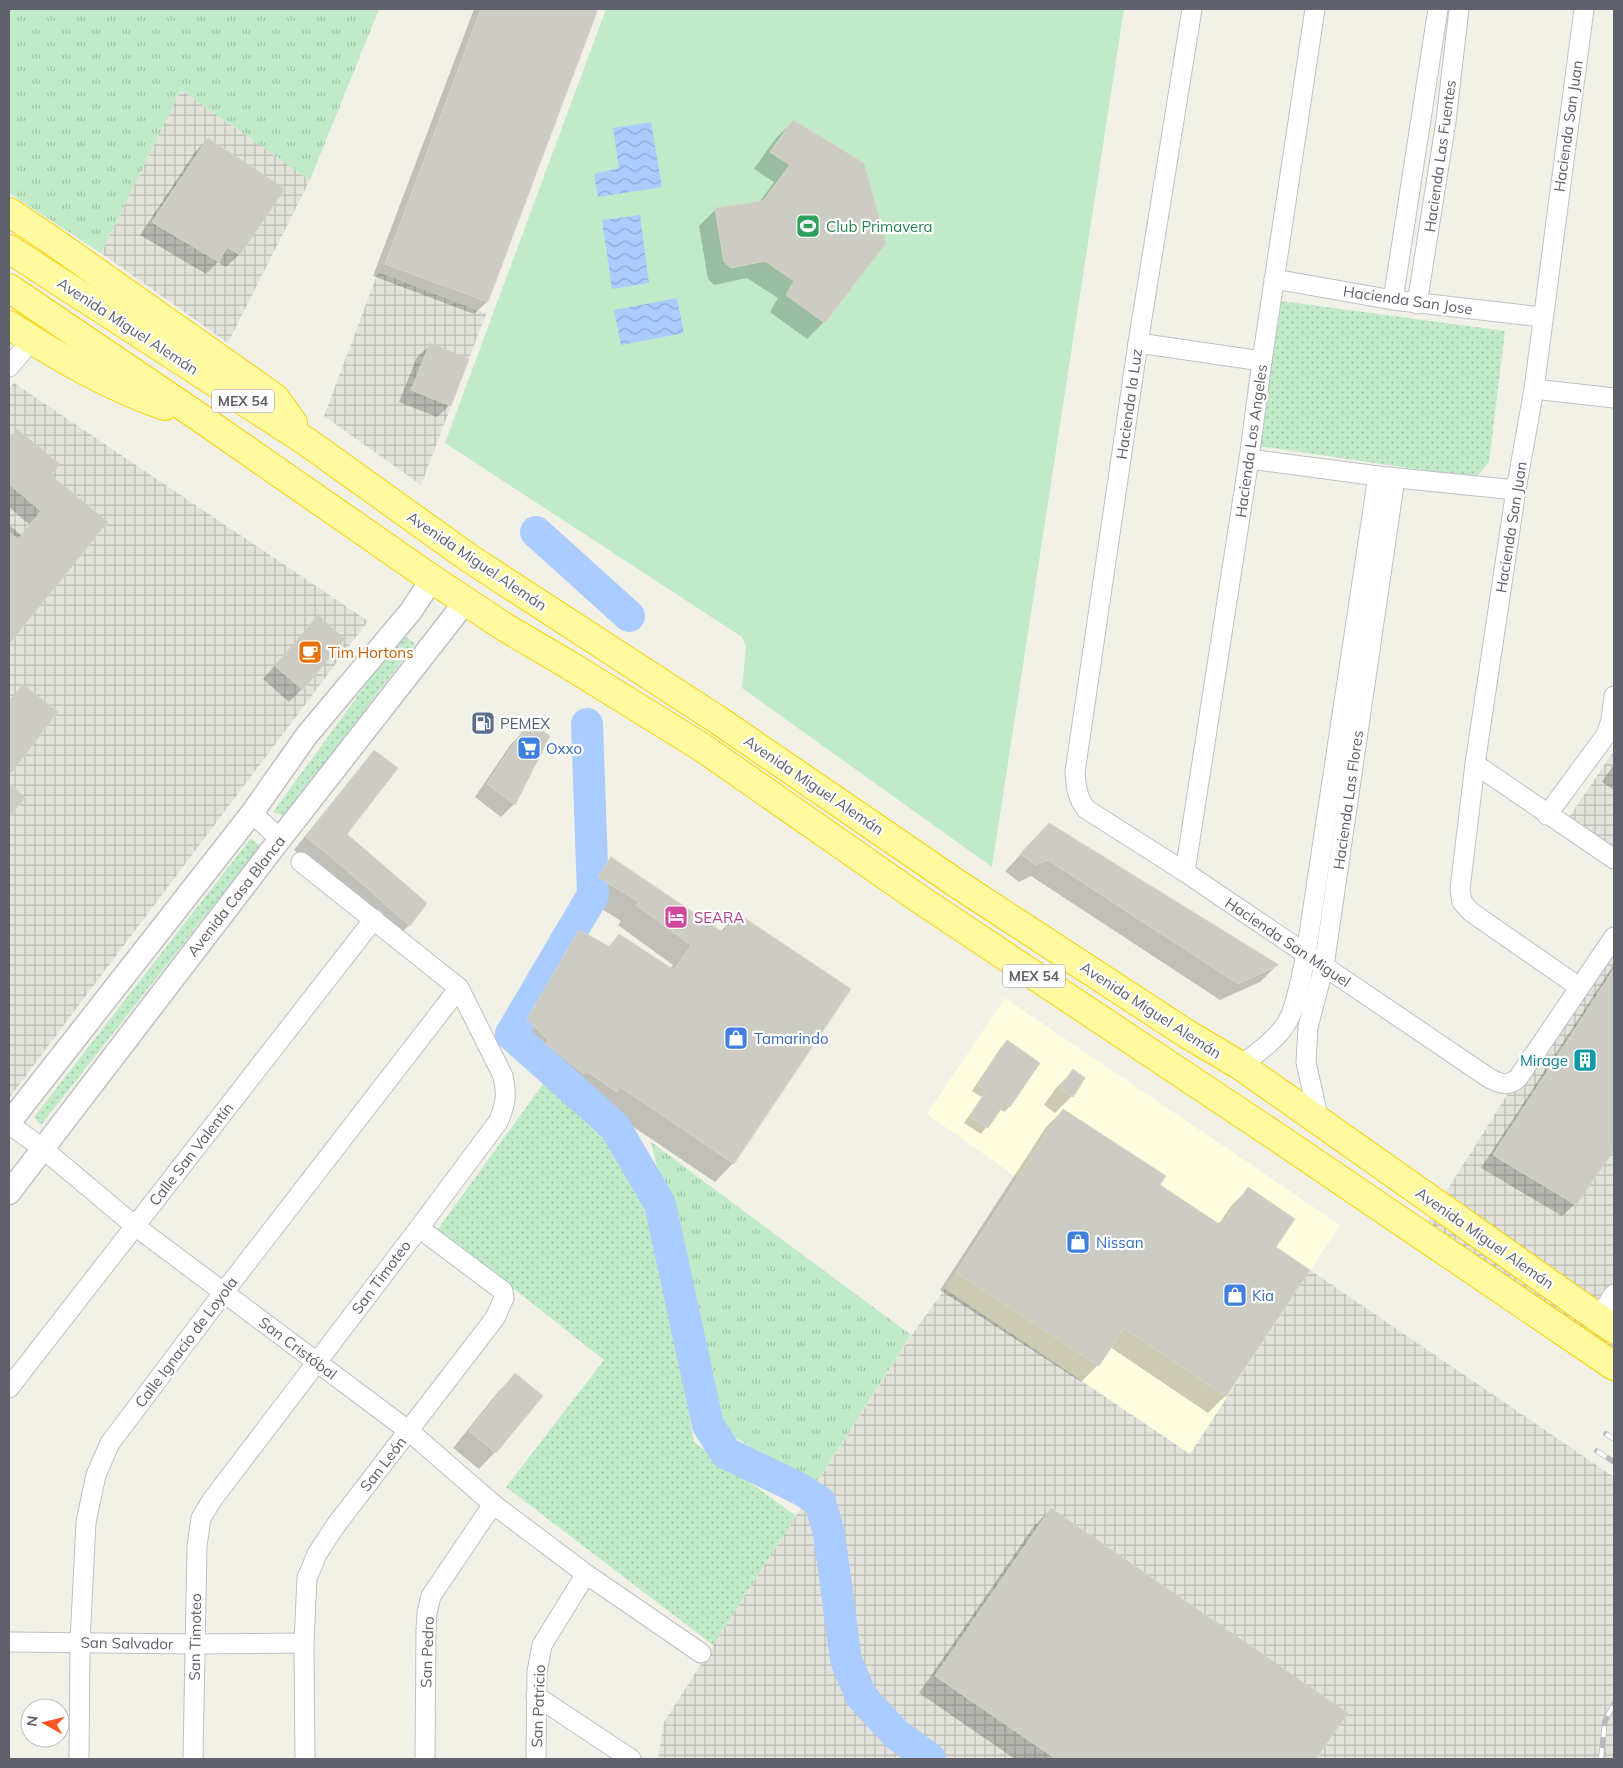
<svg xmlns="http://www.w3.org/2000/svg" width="1623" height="1768" font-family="Mulish,sans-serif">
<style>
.commercial{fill:#fffddf}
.industrial{fill:url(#industrial-grid)}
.grass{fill:url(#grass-tufts)}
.park{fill:url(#park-dots)}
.garden{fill:#c1ebc8}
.water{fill:url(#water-waves)}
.shadow{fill:#0003}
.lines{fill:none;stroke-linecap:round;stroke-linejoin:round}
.river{stroke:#acf;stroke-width:32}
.building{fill:#cdccc4;stroke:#d7d5c4}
.minor-casing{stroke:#bec0c7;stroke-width:21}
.tertiary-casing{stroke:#bec0c7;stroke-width:25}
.trunk-casing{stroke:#f9d300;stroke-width:30}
.minor{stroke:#fff;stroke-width:19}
.tertiary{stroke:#fff;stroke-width:22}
.trunk{stroke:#fffaa0;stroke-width:28}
.rail-casing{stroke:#bababc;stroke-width:5.5}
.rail{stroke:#fff;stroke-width:4;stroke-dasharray:11;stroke-linecap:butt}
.labels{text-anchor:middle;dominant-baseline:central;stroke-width:4.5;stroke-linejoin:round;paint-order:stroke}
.shield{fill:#fff;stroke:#8e9096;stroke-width:1}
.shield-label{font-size:14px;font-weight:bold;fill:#5e6169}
.street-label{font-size:15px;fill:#5e6169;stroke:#fff}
.leisure-label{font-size:15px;fill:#27864d;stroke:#fff;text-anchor:start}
.food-label{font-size:15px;fill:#c56008;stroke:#fff;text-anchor:start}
.service-label{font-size:15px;fill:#4e5e75;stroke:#fff;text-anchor:start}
.shop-label{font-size:15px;fill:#366cbe;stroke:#fff;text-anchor:start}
.hotel-label{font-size:15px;fill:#b23c85;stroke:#fff;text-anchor:start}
.culture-label{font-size:15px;fill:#0d838f;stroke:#fff;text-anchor:end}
</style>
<defs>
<pattern id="industrial-grid" width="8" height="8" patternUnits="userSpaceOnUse" patternTransform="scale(1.25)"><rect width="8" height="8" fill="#e3e3db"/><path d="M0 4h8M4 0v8" fill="none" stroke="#bbbbb6"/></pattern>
<pattern id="grass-tufts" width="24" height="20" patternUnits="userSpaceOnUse" patternTransform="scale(1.25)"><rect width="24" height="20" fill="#c1ebc8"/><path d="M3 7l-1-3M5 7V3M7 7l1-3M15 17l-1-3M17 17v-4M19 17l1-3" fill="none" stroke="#a0c2a6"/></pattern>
<pattern id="park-dots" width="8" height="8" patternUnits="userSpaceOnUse" patternTransform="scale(1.25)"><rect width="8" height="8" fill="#c1ebc8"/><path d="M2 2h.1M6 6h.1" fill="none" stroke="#a0c2a6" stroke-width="1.8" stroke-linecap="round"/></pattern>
<pattern id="water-waves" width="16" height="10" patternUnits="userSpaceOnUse" patternTransform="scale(1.25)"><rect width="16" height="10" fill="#acf"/><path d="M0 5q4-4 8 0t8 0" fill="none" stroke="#8ea9d2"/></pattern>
</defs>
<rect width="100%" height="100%" fill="#f2f1e7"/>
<polygon class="commercial" points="1005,998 1340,1225 1190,1454 945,1289 1018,1178 927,1114"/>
<g class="industrial">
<polygon points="181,90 310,180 228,343 101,253"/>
<polygon points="378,272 486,314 421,485 324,416"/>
<polygon points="14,383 368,621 9,1098 9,389"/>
<polygon points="1614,751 1614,849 1569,817"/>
<polygon points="1614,925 1614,1351 1424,1227"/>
<polygon points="1310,1270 1614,1477 1614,1759 658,1759 664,1722 911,1336 945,1289 1190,1454"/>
</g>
<g class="grass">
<polygon points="9,9 379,9 310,180 181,90 101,253 9,193"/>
<polygon points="651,1142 911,1335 814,1487 720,1428"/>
</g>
<g class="park">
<polygon points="1282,301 1505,331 1489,462 1476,478 1259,446 1275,309"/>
<polygon points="403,634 415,644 284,816 273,812"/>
<polygon points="251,838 260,846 41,1125 34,1117"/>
<polygon points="545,1081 600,1127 636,1184 655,1221 694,1442 796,1516 713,1645 506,1487 604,1360 438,1229"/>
</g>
<polygon class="garden" points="606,9 1124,9 992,867 742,688 746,647 742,637 445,443"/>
<g class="water">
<polygon points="651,122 662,187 598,197 594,174 619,168 613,128"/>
<polygon points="640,215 649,283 612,289 602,220"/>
<polygon points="677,298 684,333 621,345 614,310"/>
</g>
<g class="shadow">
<polygon points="474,9 596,9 487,302 474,314 373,276"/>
<polygon points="793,122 884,243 824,322 807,339 770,312 778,298 747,278 714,285 708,279 699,226 716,209 759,203 774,182 754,169 776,138"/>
<polygon points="208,139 283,189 239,255 226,267 218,262 206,274 140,235 195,152"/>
<polygon points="430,345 450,405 437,417 399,402 417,357"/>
<polygon points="17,430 50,475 106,522 9,643 9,525 21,535 30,525 9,507 9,439"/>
<polygon points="306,629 343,639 302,689 289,702 263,679"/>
<polygon points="23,686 56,713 9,773 9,700"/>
<polygon points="524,731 548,736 514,804 501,817 475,797 511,744"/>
<polygon points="374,752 345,834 409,925 397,938 325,874 294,850 362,765"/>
<polygon points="1614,764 1614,790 1602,782"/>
<polygon points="1033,842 1277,965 1260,982 1220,1000 1031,876 1019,882 1005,871"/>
<polygon points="611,858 720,932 738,914 733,1163 715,1182 601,1105 597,1110 567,1089 564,1092 528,1063 530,1059 509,1039 560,950 579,931 608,947 619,935 670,969 673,965 618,925 621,921 581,896 593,877"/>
<polygon points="1614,964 1614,1148 1575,1204 1562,1216 1481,1168"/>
<polygon points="1007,1042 1039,1063 1009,1107 1004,1112 999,1109 981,1134 964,1123 982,1097 972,1091 1001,1047"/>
<polygon points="1073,1071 1072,1096 1055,1113 1044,1105 1056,1088"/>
<polygon points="1063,1110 1158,1186 1218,1225 1231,1206 1248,1189 1274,1247 1225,1396 1208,1413 1110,1347 1098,1365 1081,1382 940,1290 1046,1127"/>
<polygon points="515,1375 495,1452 479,1469 453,1448 498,1392"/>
<polygon points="1051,1509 1346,1713 1315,1759 1015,1759 919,1693 1034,1526"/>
</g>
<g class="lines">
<g class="river">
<polyline points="536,532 629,616"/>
<polyline points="587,724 593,895 511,1034 615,1127 660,1204 708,1425 726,1453 802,1490 820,1502 829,1533 846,1660 861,1696 896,1734 930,1759"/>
</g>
</g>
<g class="building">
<polygon points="481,9 598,9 488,302 385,264"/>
<polygon points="793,120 864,163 886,243 825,323 786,295 794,281 765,261 731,268 724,262 715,208 763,201 790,165 770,152"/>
<polygon points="208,138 285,189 240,255 227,247 219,262 152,222"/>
<polygon points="430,343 469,359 451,406 411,390"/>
<polygon points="17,429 60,464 51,475 108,522 9,644 9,532 18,539 41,511 9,484 9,439"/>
<polygon points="318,615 345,639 303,690 275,666"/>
<polygon points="23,684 58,712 9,776 9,702"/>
<polygon points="539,728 550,736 515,805 487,784 523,730"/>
<polygon points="374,750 398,768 347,834 427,903 410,926 337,862 306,837"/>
<polygon points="9,784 25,797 9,818"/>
<polygon points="1049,823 1279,965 1238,984 1048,860 1036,865 1020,854"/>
<polygon points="611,857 724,933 737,913 851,989 734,1164 620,1087 617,1092 586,1071 584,1074 546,1044 548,1040 527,1019 579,930 610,947 619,934 674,970 691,945 636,905 639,902 598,877"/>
<polygon points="1614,969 1614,1150 1576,1205 1493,1155"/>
<polygon points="1007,1040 1040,1063 1010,1107 1005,1103 988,1128 969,1117 986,1091 977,1084"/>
<polygon points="1073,1069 1085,1078 1073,1097 1060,1088"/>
<polygon points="1063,1109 1166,1176 1160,1185 1222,1226 1248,1187 1295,1219 1276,1247 1310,1270 1226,1397 1124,1328 1099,1366 956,1272"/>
<polygon points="515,1373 543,1396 496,1453 469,1431"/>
<polygon points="1051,1508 1348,1713 1316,1759 1056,1759 935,1676"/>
</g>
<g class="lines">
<g class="minor-casing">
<g id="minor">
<path d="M 1192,9 L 1138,343 L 1075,772 C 1076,787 1077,797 1086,809 L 1185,872 L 1489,1078 C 1500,1084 1508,1087 1518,1078 L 1614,937"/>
<polyline points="1274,279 1393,300 1542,317"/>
<polyline points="1393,300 1438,9"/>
<polyline points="1417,304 1446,121 1459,9"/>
<polyline points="1138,343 1262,361"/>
<polyline points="9,367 32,340"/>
<polyline points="1534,389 1614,398"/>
<polyline points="1249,459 1378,476 1516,490"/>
<polyline points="1475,764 1614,859"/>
<polyline points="252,813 280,839"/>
<polyline points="1547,815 1606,735 1611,720 1614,696"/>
<polyline points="1185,872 1249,459 1262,361 1315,9"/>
<polyline points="1579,987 1471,912 1462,902 1460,889 1475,764 1516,490 1534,389 1584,9"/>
<path d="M 1241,1066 C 1256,1053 1275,1041 1286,1024 C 1296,1010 1302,972 1306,954 L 1378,476"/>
<polyline points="1319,1121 1306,1062 1308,1027 1324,966 1395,478"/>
<polyline points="9,1124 42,1148 135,1226 409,1431 493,1504 586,1574 701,1653"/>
<polyline points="1598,1318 1614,1294"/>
<polyline points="9,1388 374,919"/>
<polyline points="9,1642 194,1644 304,1643"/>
<polyline points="536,1696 631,1759"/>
<polyline points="79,1759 80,1642 86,1522 96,1475 110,1443 224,1292 459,988"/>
<path d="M 193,1759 L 197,1546 L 201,1518 L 212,1500 L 419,1228 L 498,1122 C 506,1104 507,1095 503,1076 L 459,988 L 301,862"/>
<polyline points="305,1759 304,1643 307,1578 317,1554 336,1525 495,1318 504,1298 503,1291 419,1228"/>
<polyline points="425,1759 426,1630 427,1613 431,1596 493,1504"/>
<polyline points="536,1759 537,1672 542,1645 586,1574"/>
</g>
</g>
<g class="tertiary-casing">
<g id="tertiary">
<polyline points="9,1123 252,813 307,735 411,611 432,579"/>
<polyline points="9,1193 280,839 466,601"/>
</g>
</g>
<g class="trunk-casing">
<g id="trunk">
<polyline points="9,212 51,240 275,398 293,423"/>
<polyline points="9,249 307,442 469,558 718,720 959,885 1187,1034 1241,1066 1614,1329"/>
<polyline points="9,288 199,417 432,579 506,628 569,665 703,748 918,898 1274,1135 1614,1366"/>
<path d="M 9,325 C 58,357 109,387 165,406"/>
</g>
</g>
<use href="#minor" class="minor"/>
<use href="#tertiary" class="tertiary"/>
<use href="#trunk" class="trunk"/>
<g class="rail-casing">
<g id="rail">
<polyline points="1606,1434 1614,1439"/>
<polyline points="1597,1451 1614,1462"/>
<polyline points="1601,1759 1605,1721 1614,1704"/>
</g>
</g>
<use href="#rail" class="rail"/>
</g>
<defs>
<g id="stadium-square" transform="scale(1.25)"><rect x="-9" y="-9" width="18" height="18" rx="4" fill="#2e9e5b" stroke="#fff"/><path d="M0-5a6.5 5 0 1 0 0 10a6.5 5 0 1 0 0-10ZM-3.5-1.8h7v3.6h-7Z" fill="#fff"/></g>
<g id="cafe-square" transform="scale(1.25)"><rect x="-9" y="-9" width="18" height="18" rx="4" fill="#e8710a" stroke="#fff"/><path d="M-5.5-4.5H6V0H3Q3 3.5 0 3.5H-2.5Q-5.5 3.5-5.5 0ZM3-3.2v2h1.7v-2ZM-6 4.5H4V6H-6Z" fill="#fff"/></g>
<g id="fuel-square" transform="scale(1.25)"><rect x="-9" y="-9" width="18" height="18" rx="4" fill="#5c6f8a" stroke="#fff"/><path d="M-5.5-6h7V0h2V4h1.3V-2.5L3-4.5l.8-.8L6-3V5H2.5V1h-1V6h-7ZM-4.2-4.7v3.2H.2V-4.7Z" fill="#fff"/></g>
<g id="supermarket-square" transform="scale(1.25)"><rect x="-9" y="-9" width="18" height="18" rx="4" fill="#3f7fe0" stroke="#fff"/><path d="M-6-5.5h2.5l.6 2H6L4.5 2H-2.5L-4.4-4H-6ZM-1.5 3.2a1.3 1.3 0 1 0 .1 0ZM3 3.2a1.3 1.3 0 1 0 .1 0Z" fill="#fff"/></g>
<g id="hotel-square" transform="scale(1.25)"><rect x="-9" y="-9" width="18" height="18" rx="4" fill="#d1479c" stroke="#fff"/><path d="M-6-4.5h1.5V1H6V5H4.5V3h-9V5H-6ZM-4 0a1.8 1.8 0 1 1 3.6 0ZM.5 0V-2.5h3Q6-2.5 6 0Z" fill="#fff"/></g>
<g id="shop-square" transform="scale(1.25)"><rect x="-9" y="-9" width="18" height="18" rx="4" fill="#3f7fe0" stroke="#fff"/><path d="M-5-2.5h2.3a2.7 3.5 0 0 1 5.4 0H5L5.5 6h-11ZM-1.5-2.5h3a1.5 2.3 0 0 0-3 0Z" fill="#fff"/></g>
<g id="building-square" transform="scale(1.25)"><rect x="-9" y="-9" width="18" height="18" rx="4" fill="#0f9aa8" stroke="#fff"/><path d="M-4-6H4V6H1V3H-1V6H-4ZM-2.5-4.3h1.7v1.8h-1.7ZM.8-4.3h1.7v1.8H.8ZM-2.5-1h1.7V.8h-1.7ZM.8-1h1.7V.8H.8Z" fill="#fff"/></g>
</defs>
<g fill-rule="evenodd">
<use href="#stadium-square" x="808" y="226"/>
<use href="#cafe-square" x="310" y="652"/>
<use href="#fuel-square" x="483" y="723"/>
<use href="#supermarket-square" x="529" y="748"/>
<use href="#hotel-square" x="676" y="917"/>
<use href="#shop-square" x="736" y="1038"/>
<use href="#building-square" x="1585" y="1060"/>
<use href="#shop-square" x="1078" y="1242"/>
<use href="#shop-square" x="1235" y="1295"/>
</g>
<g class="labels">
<g class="shield">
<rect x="212" y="389.5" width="62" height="23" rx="4"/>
<rect x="1003" y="964.5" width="62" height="23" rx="4"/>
</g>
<g class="shield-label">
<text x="243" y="401">MEX 54</text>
<text x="1034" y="976">MEX 54</text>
</g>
<g class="street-label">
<text transform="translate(1568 126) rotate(-82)">Hacienda San Juan</text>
<text transform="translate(1440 156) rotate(-82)">Hacienda Las Fuentes</text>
<text transform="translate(1408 300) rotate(8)">Hacienda San Jose</text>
<text transform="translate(128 326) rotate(33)">Avenida Miguel Alemán</text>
<text transform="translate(1129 404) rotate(-82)">Hacienda la Luz</text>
<text transform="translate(1251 441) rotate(-82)">Hacienda Los Angeles</text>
<text transform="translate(1511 527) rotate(-81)">Hacienda San Juan</text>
<text transform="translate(477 561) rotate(34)">Avenida Miguel Alemán</text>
<text transform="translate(814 785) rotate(34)">Avenida Miguel Alemán</text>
<text transform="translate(1348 800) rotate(-82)">Hacienda Las Flores</text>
<text transform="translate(236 896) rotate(-52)">Avenida Casa Blanca</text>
<text transform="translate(1288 942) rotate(34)">Hacienda San Miguel</text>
<text transform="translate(1151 1010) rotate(33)">Avenida Miguel Alemán</text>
<text transform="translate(191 1154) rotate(-52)">Calle San Valentín</text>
<text transform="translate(1485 1238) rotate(35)">Avenida Miguel Alemán</text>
<text transform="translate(381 1277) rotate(-53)">San Timoteo</text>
<text transform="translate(186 1342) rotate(-53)">Calle Ignacio de Loyola</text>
<text transform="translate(298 1348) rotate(37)">San Cristóbal</text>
<text transform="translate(383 1464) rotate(-52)">San León</text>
<text transform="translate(195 1637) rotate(-89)">San Timoteo</text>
<text transform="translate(127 1643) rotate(1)">San Salvador</text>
<text transform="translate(427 1652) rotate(-88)">San Pedro</text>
<text transform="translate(538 1706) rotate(-88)">San Patricio</text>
</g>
<g class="leisure-label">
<text x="826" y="226">Club Primavera</text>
</g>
<g class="food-label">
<text x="328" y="652">Tim Hortons</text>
</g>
<g class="service-label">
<text x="500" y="723">PEMEX</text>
</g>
<g class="shop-label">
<text x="546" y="748">Oxxo</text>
<text x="754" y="1038">Tamarindo</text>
<text x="1096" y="1242">Nissan</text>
<text x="1252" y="1295">Kia</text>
</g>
<g class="hotel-label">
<text x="694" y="917">SEARA</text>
</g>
<g class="culture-label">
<text x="1568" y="1060">Mirage</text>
</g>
</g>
<rect width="1623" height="1768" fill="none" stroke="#5e6169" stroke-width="20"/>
<g transform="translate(45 1723) rotate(278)"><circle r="24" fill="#ffffff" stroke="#bfc0c3"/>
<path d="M0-4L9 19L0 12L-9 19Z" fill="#fb5723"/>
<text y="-8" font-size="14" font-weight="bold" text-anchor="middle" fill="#5e6169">N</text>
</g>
</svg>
